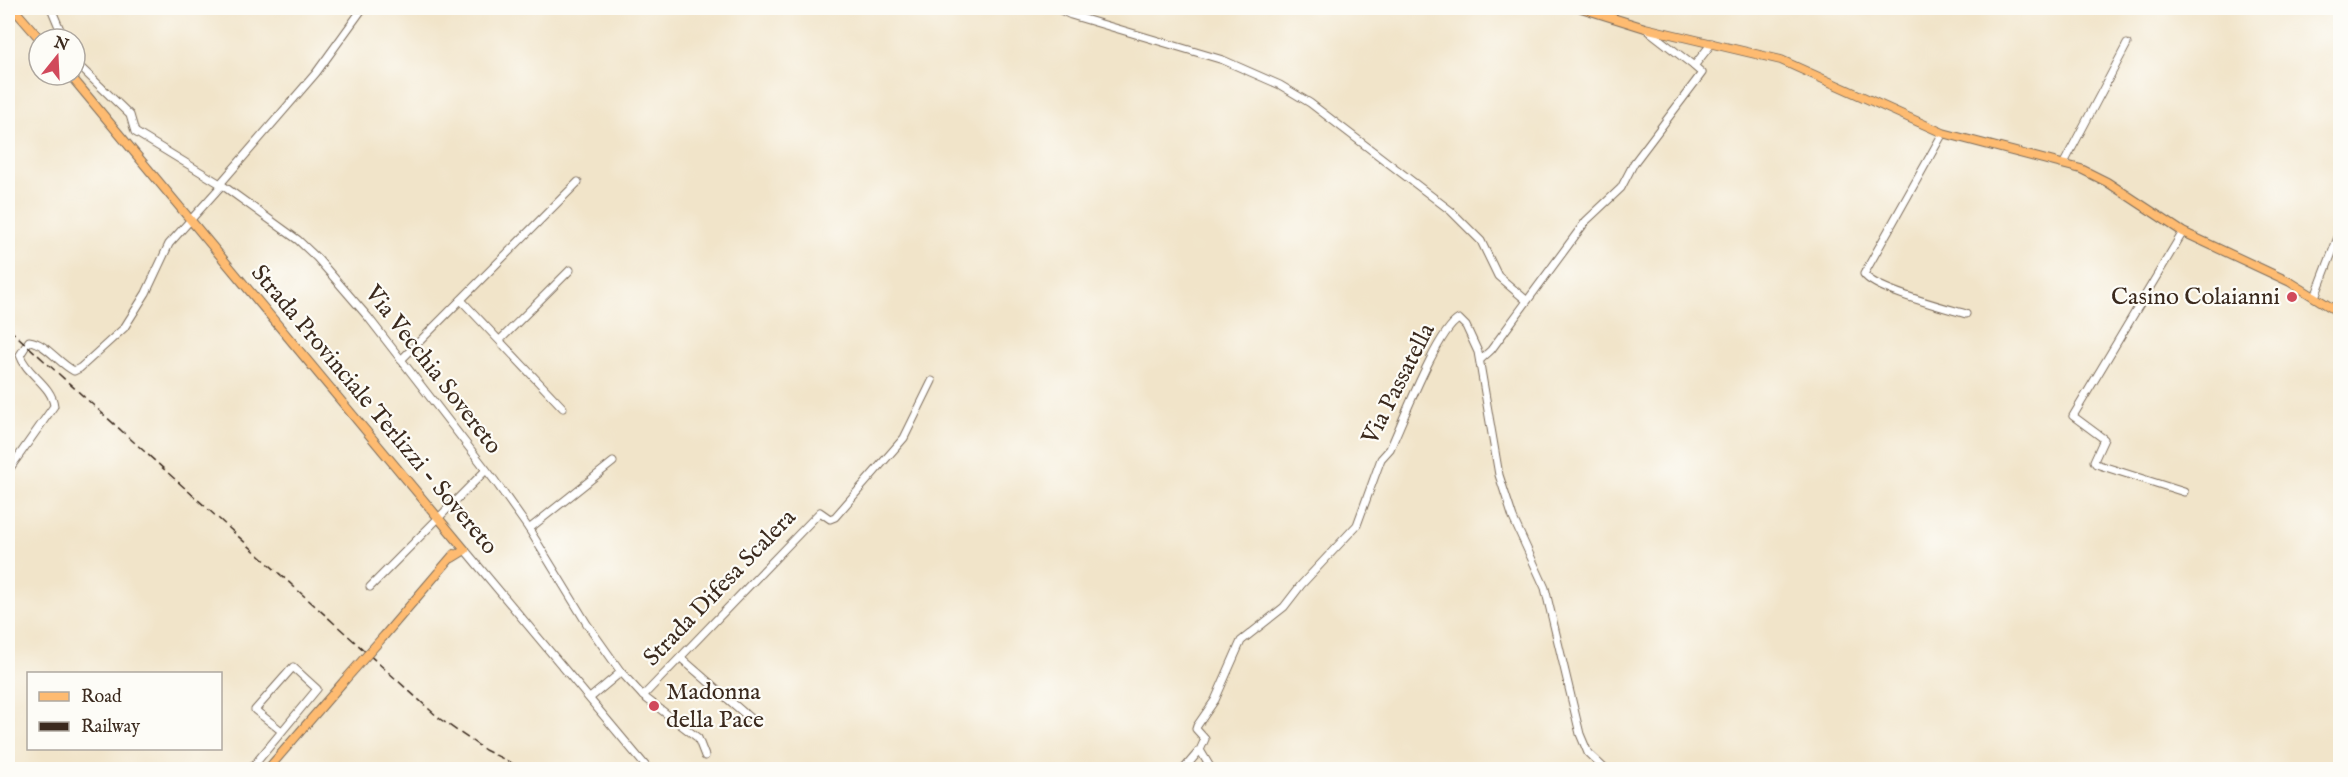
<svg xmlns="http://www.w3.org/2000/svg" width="2348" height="777" font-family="'IM FELL English',serif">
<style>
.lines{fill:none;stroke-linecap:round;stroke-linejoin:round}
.minor-casing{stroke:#7b6b5a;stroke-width:9}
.major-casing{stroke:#7b6b5a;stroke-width:10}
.minor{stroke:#fff;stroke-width:7}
.major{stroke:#febb71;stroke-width:8}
.rail{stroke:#3b2a1e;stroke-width:1.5;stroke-dasharray:9 4.5;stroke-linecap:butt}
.major-bridge-casing{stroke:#7b6b5a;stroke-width:10;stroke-linecap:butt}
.major-bridge{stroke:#febb71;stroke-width:8}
.poi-dot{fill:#d1495b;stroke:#fdfcf7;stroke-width:2}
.labels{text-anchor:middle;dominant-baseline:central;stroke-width:4.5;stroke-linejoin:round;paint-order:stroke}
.poi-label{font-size:24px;fill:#3b2a1e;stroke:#fdfcf7;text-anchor:end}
.street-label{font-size:24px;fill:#3b2a1e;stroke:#fdfcf7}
</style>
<rect width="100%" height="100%" fill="#fdfcf7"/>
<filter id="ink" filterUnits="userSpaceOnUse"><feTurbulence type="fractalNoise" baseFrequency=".0167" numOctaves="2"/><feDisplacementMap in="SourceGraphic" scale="12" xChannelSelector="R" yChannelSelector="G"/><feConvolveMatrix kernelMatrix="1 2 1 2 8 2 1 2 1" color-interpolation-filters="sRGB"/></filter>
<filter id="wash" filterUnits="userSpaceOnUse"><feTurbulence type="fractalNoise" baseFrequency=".008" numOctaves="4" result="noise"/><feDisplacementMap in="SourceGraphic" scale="24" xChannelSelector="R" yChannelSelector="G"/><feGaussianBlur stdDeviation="1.35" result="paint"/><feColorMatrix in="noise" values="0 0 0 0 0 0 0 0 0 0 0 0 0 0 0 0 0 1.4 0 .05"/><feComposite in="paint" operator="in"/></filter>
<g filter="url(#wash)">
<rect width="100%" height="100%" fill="#f1e4c9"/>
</g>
<g filter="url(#ink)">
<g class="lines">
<g class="minor-casing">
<g id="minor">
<polyline points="51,8 64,39"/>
<polyline points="1056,8 1071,15 1223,60 1280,85 1310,103 1451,211 1481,241 1498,276 1526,300"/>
<polyline points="1645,28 1694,66 1712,43"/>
<polyline points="75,62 130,115 135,132 222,185 298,240 317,258 368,317 495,481 529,529 587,624 621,672 643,696 698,738 705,756"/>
<path d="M 1943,133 L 1864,274 C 1874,290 1946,308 1966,314"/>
<polyline points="2064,163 2127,44"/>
<polyline points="220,184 316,73 363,8"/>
<polyline points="2183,232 2073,416 2104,439 2094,461 2096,464 2184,492"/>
<polyline points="2315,297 2340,232"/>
<polyline points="461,300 563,408"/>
<polyline points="500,340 570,270"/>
<polyline points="401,360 578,182"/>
<polyline points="1480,360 1491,350 1586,221 1621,188 1634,163 1702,73 1694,66"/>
<path d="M 8,471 L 54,406 C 52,385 26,374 20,355 L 29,341 C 46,343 58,363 74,371 L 80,368 L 124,328 L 146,293 L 169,244 L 222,185"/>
<polyline points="529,529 613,462"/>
<polyline points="465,550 649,770"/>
<polyline points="370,587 486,470"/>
<polyline points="681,658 752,720"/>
<polyline points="643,696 820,512 830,519 835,517 904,438 932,381"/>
<polyline points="590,698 621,672"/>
<polyline points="1200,750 1212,770"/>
<polyline points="250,770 317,689 293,667 255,710 279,729"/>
<path d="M 1183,770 L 1200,750 L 1205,739 L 1196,729 L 1197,726 L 1215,700 L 1241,641 L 1284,607 L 1301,585 L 1357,525 L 1381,459 L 1390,449 C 1402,423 1438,329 1459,319 L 1466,326 L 1478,352 L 1499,475 L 1513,518 L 1545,588 L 1580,734 L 1588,753 L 1606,770"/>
</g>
</g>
<g class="major-casing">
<g id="major">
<polyline points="13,8 40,39"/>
<polyline points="1581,8 1645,28 1781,60 1943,133 2081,169 2107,182 2183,232 2290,282 2340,313"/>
<polyline points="70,75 465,550 452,558"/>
<polyline points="383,637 454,554"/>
<polyline points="267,770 344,681"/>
</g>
</g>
<use href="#minor" class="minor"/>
<use href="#major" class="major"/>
<polyline class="rail" points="8,328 440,719 485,750 526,770"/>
<g class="major-bridge-casing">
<polyline id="major-bridge" points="344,681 383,637"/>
</g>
<use href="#major-bridge" class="major-bridge"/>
</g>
</g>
<g class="poi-dot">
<circle cx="2292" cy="297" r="6"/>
<circle cx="654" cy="706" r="6"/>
</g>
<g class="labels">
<g class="poi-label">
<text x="2280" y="297">Casino Colaianni</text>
<text x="666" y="692" text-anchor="start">Madonna<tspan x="666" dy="28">della Pace</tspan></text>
</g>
<g class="street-label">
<text transform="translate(433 370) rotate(52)">Via Vecchia Sovereto</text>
<text transform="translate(1399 384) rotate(-63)">Via Passatella</text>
<text transform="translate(374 410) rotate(50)">Strada Provinciale Terlizzi - Sovereto</text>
<text transform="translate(720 588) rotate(-46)">Strada Difesa Scalera</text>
</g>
</g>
<rect width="2348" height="777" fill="none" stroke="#fdfcf7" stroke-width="30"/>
<rect x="27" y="672" width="195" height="78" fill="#fdfcf7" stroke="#afa8a0" stroke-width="1.5"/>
<rect x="39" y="692" width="30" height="9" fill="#febb71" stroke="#afa8a0" stroke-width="1.5"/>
<text x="81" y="702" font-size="18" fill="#3b2a1e">Road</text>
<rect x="39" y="722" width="30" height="9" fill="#3b2a1e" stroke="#afa8a0" stroke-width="1.5"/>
<text x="81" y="732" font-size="18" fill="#3b2a1e">Railway</text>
<g transform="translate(57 57) rotate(18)"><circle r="28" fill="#fdfcf7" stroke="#afa8a0" stroke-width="1.5"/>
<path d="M0-4.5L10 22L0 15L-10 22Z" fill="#d1495b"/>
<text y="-9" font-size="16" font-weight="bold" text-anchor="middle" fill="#3b2a1e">N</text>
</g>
</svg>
